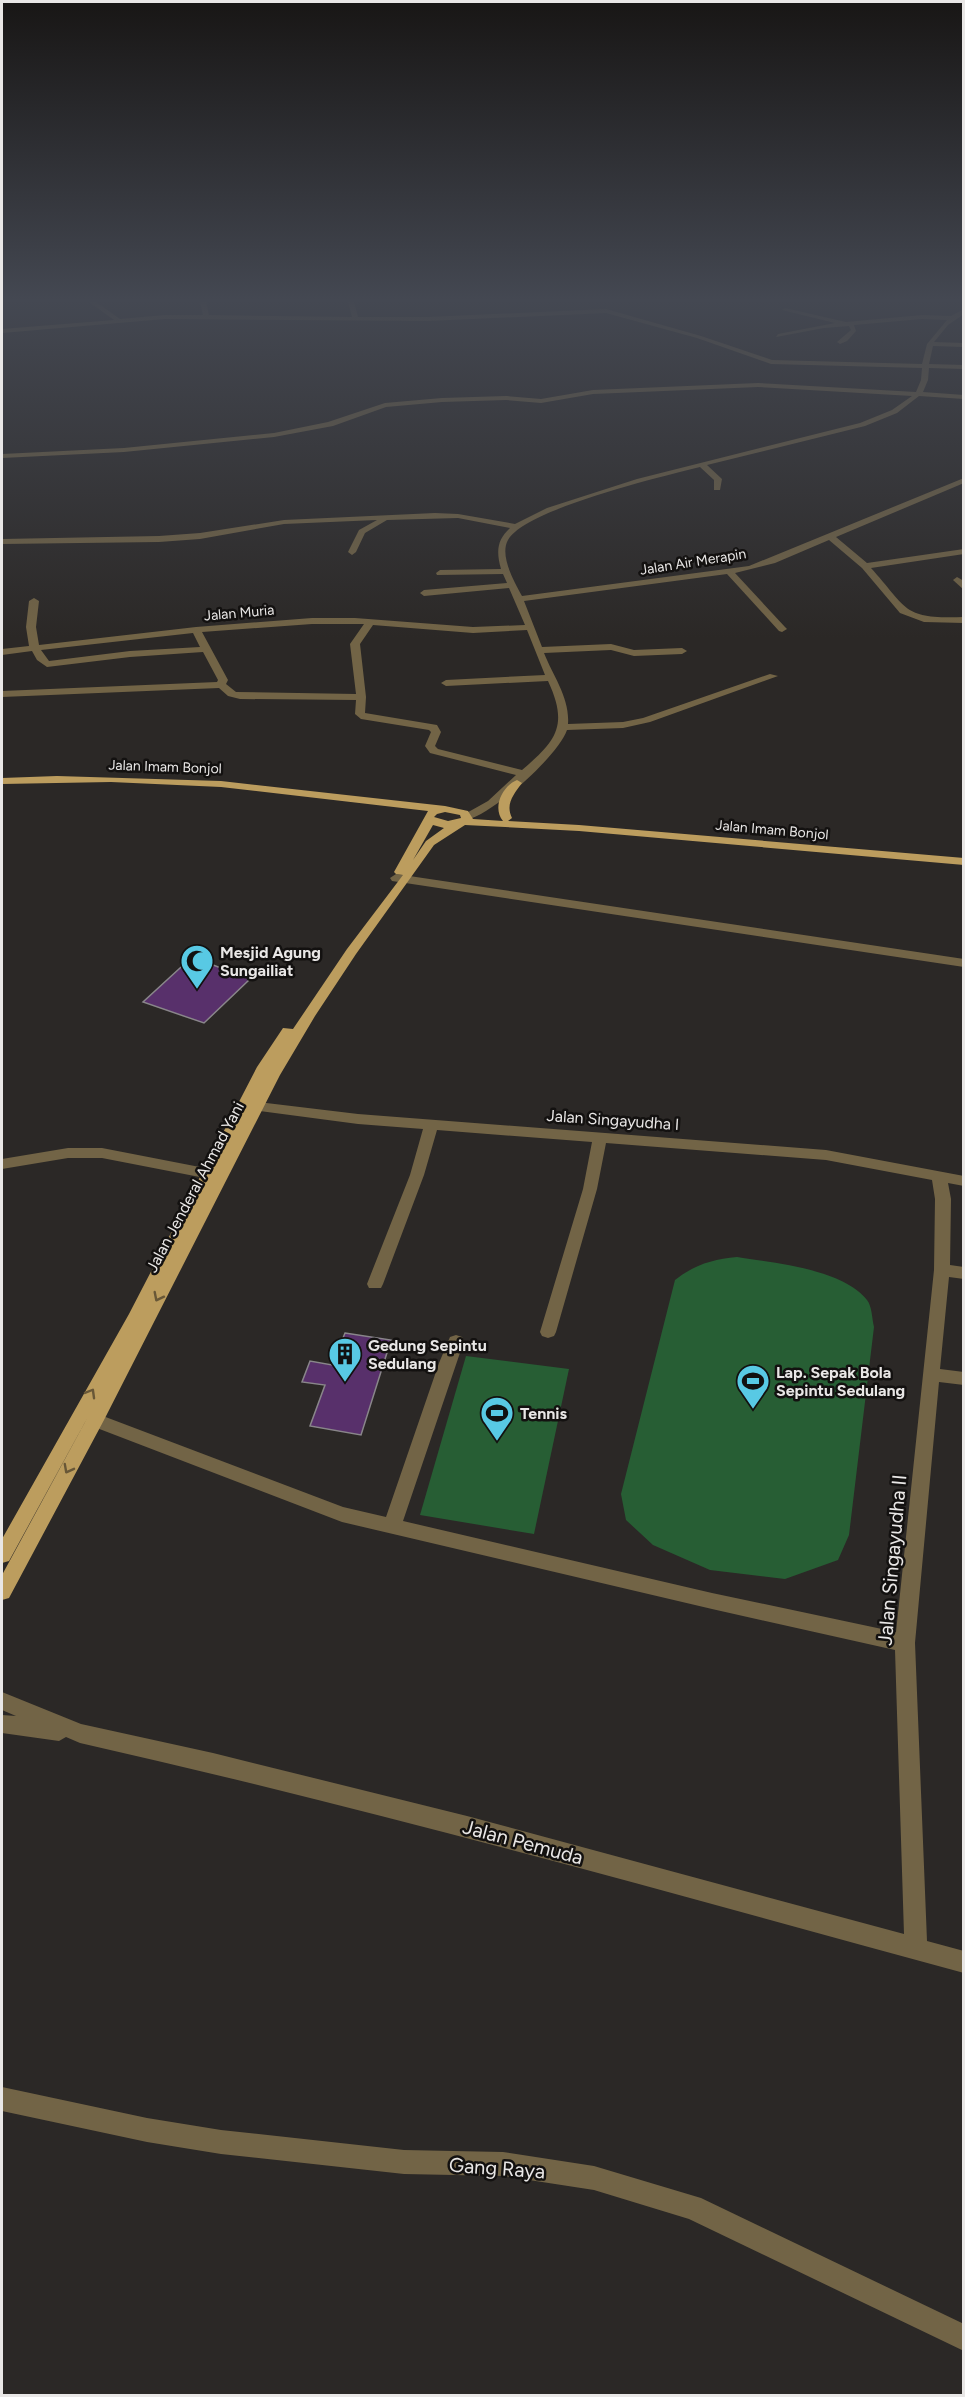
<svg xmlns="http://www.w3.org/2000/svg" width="965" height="2397" font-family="Figtree,sans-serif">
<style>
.green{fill:#275e34}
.building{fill:#58306b;stroke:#89868a;stroke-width:1.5}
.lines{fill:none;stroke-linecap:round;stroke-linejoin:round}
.minor{fill:#726446;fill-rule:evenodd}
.major{fill:#bc9d5e;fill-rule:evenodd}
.oneway{stroke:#685737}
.labels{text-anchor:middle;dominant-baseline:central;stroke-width:5;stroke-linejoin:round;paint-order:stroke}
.far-street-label{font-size:14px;fill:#e9e7e6;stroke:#131110}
.poi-label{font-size:16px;font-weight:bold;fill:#e9e7e6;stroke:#131110;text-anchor:start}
.street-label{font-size:16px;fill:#e9e7e6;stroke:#131110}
.near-street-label{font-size:20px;fill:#e9e7e6;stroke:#131110}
</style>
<rect width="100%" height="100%" fill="#2b2826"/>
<g class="green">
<path d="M 737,1257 C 774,1263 843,1269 867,1300 C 872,1306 872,1319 874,1327 L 849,1535 L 838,1560 L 785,1579 L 710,1570 L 653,1545 L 626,1520 L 621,1494 L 675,1280 C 694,1265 713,1259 737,1257 Z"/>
<polygon points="466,1356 569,1369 534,1534 420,1515"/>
</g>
<g class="building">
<polygon points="192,957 250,979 204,1023 143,1002"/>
<polygon points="345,1333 391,1340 361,1435 310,1426 325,1385 302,1382 310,1361 332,1365"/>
</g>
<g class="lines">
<g class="minor">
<path d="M 89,302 L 96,302 L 120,319 L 165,315 L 203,315 L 200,302 L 206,302 L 209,315 L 352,317 L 348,302 L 354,302 L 358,317 L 428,317 L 606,309 L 701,336 L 772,360 L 922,364 L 927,344 L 947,320 L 922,319 L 854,325 L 856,331 L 847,341 L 840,344 L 837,342 L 851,330 L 849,326 L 824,328 L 776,337 L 778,334 L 835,323 L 782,310 L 785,308 L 846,322 L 922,315 L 951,316 L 964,309 L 964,314 L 948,325 L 934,342 L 964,343 L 964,347 L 933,346 L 929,364 L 964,365 L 964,369 L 929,368 L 928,380 L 923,392 L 964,395 L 964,399 L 919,396 L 897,413 L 865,426 L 707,465 L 722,479 L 720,490 L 714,490 L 714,480 L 700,467 C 664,476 525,509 508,540 C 499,556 515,583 522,596 L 749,566 L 964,478 L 964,483 L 836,537 L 867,563 L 964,549 L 964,554 L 871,568 C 909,610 902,619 964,617 L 964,623 L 924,622 L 900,613 L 862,568 L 829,540 L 775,563 L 735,573 L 785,627 L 787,629 L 782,632 L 779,631 L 727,574 L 524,601 L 542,647 L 611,644 L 634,650 L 682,648 L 687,651 L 682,654 L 634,656 L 611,650 L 544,653 C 553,676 570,698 568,724 L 623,722 L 643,718 L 770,674 L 778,676 L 650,722 L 623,728 L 567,730 C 558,756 494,813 467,820 L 461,817 L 463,815 L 488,801 L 516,775 L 430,753 L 425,746 L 431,732 L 429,730 L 361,719 L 355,714 L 356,700 L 240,699 L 228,696 L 219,688 L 2,697 L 2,691 L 217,682 L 218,680 L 203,652 L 130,657 L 47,667 L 37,660 L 32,651 L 2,655 L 2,649 L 29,646 L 26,627 L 29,601 L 34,598 L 39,601 L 36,627 L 39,645 L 196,627 L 312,618 L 355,618 L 473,627 L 525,625 L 509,588 L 424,596 L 420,593 L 424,590 L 507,583 L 503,574 L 437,575 L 436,573 L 440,570 L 501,569 C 496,551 497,540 510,528 L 458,518 L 387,520 L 365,533 L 356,552 L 352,555 L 348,552 L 359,530 L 377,520 L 284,524 L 200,539 L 159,542 L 2,544 L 2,539 L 159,536 L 200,533 L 284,520 L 435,513 L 458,514 L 515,524 L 547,508 L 637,479 L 860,423 L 892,410 L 912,396 L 758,387 L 593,394 L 541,403 L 506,400 L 442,402 L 386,407 L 333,426 L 274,437 L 124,452 L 2,458 L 2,454 L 124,448 L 274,433 L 328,422 L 385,403 L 442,398 L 506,396 L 541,399 L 593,390 L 758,383 L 916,392 L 921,380 L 922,368 L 771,364 L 697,338 L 606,313 L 428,321 L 165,319 L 2,333 L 2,329 L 114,320 ZM 312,624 L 364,624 L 350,644 L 356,694 L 236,692 L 226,684 L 228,680 L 202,632 ZM 373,625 L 473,633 L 527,630 L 545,675 L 446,680 L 441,683 L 446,686 L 548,681 C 569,726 556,741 522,770 L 438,749 L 435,746 L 441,732 L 437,725 L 365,713 L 366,697 L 360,644 ZM 193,633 L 200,647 L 130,651 L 49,661 L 41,650 Z"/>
<polygon points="957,577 964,581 964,590 953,580"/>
<polygon points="396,874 964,959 964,967 392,881 390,878"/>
<path d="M 258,1102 L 358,1114 L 826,1150 L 964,1176 L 964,1186 L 948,1183 L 951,1199 L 950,1265 L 964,1267 L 964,1279 L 949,1277 L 940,1369 L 964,1372 L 964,1385 L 939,1382 L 915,1643 L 927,1941 L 964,1951 L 964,1973 C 671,1893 377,1810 80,1743 L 66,1737 L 59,1741 L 2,1733 L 2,1715 L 16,1716 L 2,1710 L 2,1692 L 81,1724 L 213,1753 L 467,1816 L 904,1934 L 895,1650 L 712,1609 L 342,1522 L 89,1425 L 86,1420 L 89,1415 L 95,1413 L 343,1507 L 386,1517 L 439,1363 L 450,1337 L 456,1335 L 462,1337 L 464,1341 L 403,1521 L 712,1593 L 896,1632 L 934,1270 L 935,1199 L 932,1180 L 826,1160 L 606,1143 L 597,1189 L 556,1332 L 554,1336 L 548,1338 L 542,1336 L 540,1332 L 583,1189 L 592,1142 L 437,1130 L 424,1175 L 383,1284 L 381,1288 L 369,1288 L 367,1284 L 410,1175 L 423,1129 L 358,1124 L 253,1110 L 251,1107 L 253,1104 Z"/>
<polygon points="68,1148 102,1148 210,1169 217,1174 210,1179 102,1158 68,1158 2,1169 2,1159"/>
<polygon points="2,2087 147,2118 221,2130 404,2150 503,2152 594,2166 701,2198 964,2324 964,2351 689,2219 594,2190 503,2176 404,2174 221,2154 147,2142 2,2111"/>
</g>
<path class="major" d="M 57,776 L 221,781 L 445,806 L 468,811 L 473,819 L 503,821 C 492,808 502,786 517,780 L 522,783 C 514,794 505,804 512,818 L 508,821 L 579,825 L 964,858 L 964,865 L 579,831 L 465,825 L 434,845 L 356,954 L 315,1016 L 280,1075 L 104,1420 L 9,1598 L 2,1600 L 2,1575 L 90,1413 L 9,1561 L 2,1563 L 2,1539 L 129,1314 L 257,1067 L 283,1028 L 293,1029 L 347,949 L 403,875 L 396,874 L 394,872 L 428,811 L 221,787 L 111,782 L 2,784 L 2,778 ZM 445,812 L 460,815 L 461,818 L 448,821 L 434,817 L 437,814 ZM 433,825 L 444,828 L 426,841 L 413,860 Z"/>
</g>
<defs><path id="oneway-chevron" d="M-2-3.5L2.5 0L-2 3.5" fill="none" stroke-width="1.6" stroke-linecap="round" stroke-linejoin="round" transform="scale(1.5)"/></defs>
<g class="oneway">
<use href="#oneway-chevron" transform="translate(158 1297) rotate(117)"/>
<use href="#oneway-chevron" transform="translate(91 1393) rotate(-60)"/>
<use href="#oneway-chevron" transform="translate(68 1469) rotate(118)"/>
</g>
<linearGradient id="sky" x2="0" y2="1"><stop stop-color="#181615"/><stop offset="0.47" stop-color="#444852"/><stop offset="1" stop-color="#444852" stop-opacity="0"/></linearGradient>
<rect width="965" height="638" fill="url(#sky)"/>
<defs>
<g id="mosque-pin" transform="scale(1.725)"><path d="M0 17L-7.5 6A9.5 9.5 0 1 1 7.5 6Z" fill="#58c9e4" stroke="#131110"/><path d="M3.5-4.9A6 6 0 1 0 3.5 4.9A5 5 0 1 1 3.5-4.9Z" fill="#111"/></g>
<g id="building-pin" transform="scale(1.725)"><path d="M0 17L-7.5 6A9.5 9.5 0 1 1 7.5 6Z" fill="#58c9e4" stroke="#131110"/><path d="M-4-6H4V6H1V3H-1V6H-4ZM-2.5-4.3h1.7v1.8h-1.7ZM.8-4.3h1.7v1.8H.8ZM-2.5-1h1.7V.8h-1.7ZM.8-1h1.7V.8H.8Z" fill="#111"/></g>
<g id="stadium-pin" transform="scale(1.725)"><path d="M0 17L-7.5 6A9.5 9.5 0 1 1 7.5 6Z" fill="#58c9e4" stroke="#131110"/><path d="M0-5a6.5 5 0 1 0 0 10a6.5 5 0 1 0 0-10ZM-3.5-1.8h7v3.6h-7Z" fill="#111"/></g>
</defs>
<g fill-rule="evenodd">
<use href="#mosque-pin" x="197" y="961"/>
<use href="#building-pin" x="345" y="1354"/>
<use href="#stadium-pin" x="753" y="1381"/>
<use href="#stadium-pin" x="497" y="1413"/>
</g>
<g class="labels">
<g class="far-street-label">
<text transform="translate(693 562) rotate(-9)">Jalan Air Merapin</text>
<text transform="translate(239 613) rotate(-5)">Jalan Muria</text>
<text transform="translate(165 767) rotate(2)">Jalan Imam Bonjol</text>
<text transform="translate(772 830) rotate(5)">Jalan Imam Bonjol</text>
</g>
<g class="poi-label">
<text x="220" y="952">Mesjid Agung<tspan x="220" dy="18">Sungailiat</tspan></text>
<text x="368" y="1345">Gedung Sepintu<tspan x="368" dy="18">Sedulang</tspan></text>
<text x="776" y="1372">Lap. Sepak Bola<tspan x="776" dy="18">Sepintu Sedulang</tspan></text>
<text x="520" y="1413">Tennis</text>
</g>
<g class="street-label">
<text transform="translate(613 1120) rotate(4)">Jalan Singayudha I</text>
<text transform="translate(195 1187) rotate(-62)">Jalan Jenderal Ahmad Yani</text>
</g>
<g class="near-street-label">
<text transform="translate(892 1560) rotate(-85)">Jalan Singayudha II</text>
<text transform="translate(523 1842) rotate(15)">Jalan Pemuda</text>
<text transform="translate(497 2168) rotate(4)">Gang Raya</text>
</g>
</g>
<rect width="965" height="2397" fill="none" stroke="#e9e7e6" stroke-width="6"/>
</svg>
